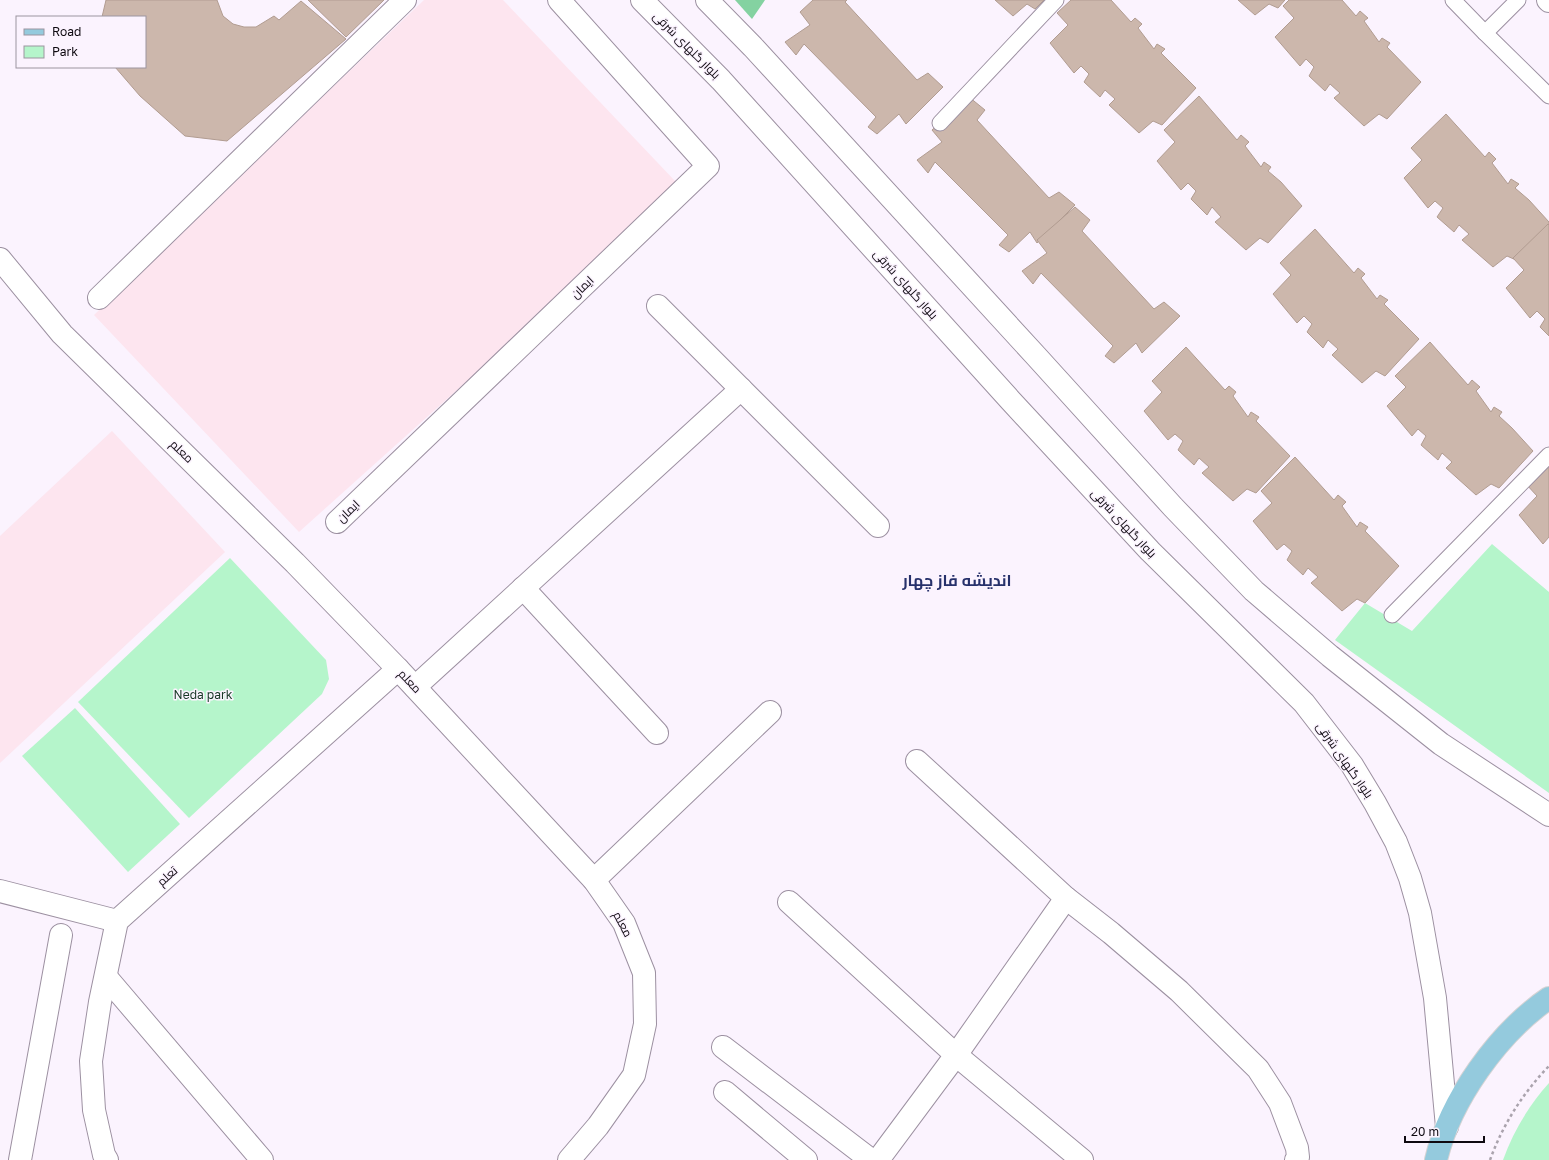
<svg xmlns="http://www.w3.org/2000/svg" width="1549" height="1160" font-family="'Golos Text',Cairo,sans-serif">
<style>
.education{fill:#fde5ef}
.green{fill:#b5f5cb}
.forest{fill:#84d2a1}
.building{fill:#ccb7ac;stroke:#b19c91}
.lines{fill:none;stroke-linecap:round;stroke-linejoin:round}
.service-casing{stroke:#9c90a1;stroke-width:17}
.minor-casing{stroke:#9c90a1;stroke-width:24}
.tertiary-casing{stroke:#9c90a1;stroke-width:24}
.secondary-casing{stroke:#9c90a1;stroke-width:24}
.primary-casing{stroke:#d4d3d4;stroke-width:24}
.path{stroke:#aaa3ad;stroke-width:2.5;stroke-dasharray:3 3;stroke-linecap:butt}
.service{stroke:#fff;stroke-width:15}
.minor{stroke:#fff;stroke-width:22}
.tertiary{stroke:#fff;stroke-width:22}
.secondary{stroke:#fff;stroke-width:22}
.primary{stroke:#94cadd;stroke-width:22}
.labels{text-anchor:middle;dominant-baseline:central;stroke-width:3;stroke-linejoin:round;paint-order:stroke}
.street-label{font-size:12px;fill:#0e0910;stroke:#fbf3fe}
.park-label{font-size:12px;fill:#183926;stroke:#fbf3fe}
.district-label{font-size:16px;font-weight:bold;fill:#27316b;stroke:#fbf3fe}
</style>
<rect width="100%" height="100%" fill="#fbf3fe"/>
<g class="education">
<polygon points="424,0 503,0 676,182 496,355 299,532 94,315"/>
<polygon points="112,431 225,552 0,763 0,536"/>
</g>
<g class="green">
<polygon points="1492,544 1549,592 1549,793 1335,640 1365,603 1412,631"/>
<polygon points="230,558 326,660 329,679 322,694 189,818 78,702"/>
<polygon points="75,708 180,824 128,872 22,756"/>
<path d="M 1549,1083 L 1549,1160 L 1503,1160 C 1513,1132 1529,1105 1549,1083 Z"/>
</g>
<polygon class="forest" points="735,0 765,0 752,19"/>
<g class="building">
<polygon points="106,0 217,0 223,16 233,24 244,27 256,27 274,16 279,20 301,1 346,39 227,141 185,136 140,96 115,67 145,67 145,17 102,17"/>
<polygon points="308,0 384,0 346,37"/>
<polygon points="813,0 847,0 845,2 917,80 928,73 943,87 906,124 899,114 877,134 868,127 876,117 804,44 796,55 785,42 810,25 800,12"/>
<polygon points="995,0 1044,0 1035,9 1027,4 1013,16"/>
<polygon points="1071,0 1111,0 1131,22 1135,18 1142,24 1138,28 1154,49 1157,44 1165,49 1161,53 1196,88 1162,125 1153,121 1139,133 1109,105 1115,99 1105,90 1100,97 1084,82 1089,74 1081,66 1074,73 1050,43 1068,25 1057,13"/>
<polygon points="1238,0 1285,0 1278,8 1269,4 1255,15"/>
<polygon points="1289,0 1342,0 1356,16 1360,11 1368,18 1364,21 1379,42 1382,38 1390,43 1387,47 1421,82 1387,119 1379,114 1364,126 1334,98 1340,93 1330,84 1325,91 1309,76 1314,67 1306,59 1300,66 1275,37 1294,18 1283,6"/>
<polygon points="1199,96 1237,140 1241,135 1249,142 1245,146 1261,167 1264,162 1271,167 1268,171 1281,182 1302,206 1268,243 1260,238 1246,250 1215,222 1221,217 1212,207 1207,215 1191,199 1196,191 1188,183 1181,190 1157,161 1175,142 1164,130"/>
<polygon points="969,97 985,110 977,120 1049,198 1059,192 1075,205 1037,243 1030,232 1009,252 999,245 1008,235 935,162 928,173 917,160 942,142 932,130"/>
<polygon points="1446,114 1485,157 1489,152 1496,159 1492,163 1508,184 1511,179 1519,184 1515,188 1529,200 1549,222 1549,224 1516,260 1507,256 1493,267 1462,240 1469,234 1459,225 1454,232 1437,217 1443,208 1435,201 1428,208 1404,178 1422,160 1411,148"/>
<polygon points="1075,207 1090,220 1082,231 1154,309 1164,302 1180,316 1142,353 1136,343 1114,363 1105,356 1113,346 1041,273 1033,284 1022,271 1047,253 1037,240"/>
<polygon points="1548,224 1549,225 1549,336 1540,327 1545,319 1537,311 1530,318 1506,288 1524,270 1513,258"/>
<polygon points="1315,229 1354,273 1358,268 1365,274 1361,278 1377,299 1380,295 1388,300 1384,304 1419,339 1385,376 1376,371 1362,383 1332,355 1338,349 1328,340 1323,348 1307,332 1312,324 1304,316 1297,323 1273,294 1291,275 1280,263"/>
<polygon points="1430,342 1468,385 1472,380 1480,387 1476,391 1491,412 1494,407 1502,412 1499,416 1512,428 1533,451 1499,488 1491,484 1476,495 1446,468 1452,462 1442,453 1438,460 1421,445 1426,436 1418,429 1412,436 1387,406 1406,387 1395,376"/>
<polygon points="1186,347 1225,390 1229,386 1236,392 1233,396 1248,417 1251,412 1259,417 1256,421 1290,456 1256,493 1247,489 1233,501 1202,473 1209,467 1199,458 1194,465 1178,450 1183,441 1175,434 1168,440 1144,411 1162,392 1152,381"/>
<polygon points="1295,457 1334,500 1338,495 1346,502 1342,506 1357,527 1360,522 1368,527 1365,531 1399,566 1365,603 1357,599 1342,611 1311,583 1318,577 1308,568 1303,575 1287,560 1292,551 1284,544 1277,550 1253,521 1272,503 1261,491"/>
<polygon points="1549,462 1549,537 1543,544 1519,515 1537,496 1526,484"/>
</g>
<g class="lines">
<g class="service-casing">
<g id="service">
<polyline points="1453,0 1485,33 1549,96"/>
<polyline points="1485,33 1518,0"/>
<polyline points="940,123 1056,0"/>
<polyline points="1392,615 1549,455"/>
</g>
</g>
<g class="minor-casing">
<g id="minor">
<polyline points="0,259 62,334 295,563 398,669 594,880 624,923 644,973 645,1024 634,1075 598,1126 569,1160"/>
<polyline points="99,298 405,0"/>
<polyline points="658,306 878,526"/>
<polyline points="337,522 708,166 559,0"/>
<polyline points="523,588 657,733"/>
<polyline points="415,687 741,389"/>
<polyline points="917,761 1066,898 1111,933 1179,991 1258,1069 1280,1103 1297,1148 1298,1157 1296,1160"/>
<polyline points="594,880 770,712"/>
<polyline points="0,891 117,921"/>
<polyline points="789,902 956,1055 1082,1160"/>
<polyline points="106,977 262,1160"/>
<polyline points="723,1047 871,1160"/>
<polyline points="725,1092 806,1160"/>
<polyline points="20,1160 61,935"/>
<polyline points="107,1160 104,1155 94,1110 91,1061 100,1002 117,921 398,669"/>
<polyline points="878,1160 956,1055 1066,898"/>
</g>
</g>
<g class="tertiary-casing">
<polyline id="tertiary" points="1548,0 1549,1"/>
</g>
<g class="secondary-casing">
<g id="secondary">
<polyline points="642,0 721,80 1011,401 1150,551 1304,703 1352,765 1375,803 1396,842 1410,878 1420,913 1435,998 1447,1127"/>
<polyline points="707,0 753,47 1036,356 1173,507 1254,591 1330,656 1441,744 1549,815"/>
</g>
</g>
<g class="primary-casing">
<path id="primary" d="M 1436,1160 C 1450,1100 1498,1033 1549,998"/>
</g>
<path class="path" d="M 1490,1160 C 1503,1124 1523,1093 1549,1066"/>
<use href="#service" class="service"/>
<use href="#minor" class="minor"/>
<use href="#tertiary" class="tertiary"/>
<use href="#secondary" class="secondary"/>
<use href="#primary" class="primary"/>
</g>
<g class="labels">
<g class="street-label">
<text transform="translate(687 45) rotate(45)">بلوار گلهای شرقی</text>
<text transform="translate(906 284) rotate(48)">بلوار گلهای شرقی</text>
<text transform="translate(582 287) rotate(-44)">ایمان</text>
<text transform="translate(182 451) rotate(44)">معلم</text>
<text transform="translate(348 511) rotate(-44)">ایمان</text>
<text transform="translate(1124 523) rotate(47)">بلوار گلهای شرقی</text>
<text transform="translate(410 681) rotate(47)">معلم</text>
<text transform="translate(1345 760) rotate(55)">بلوار گلهای شرقی</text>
<text transform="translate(167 876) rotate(-42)">تعلم</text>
<text transform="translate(623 924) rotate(62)">معلم</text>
</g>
<g class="park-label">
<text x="203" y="694">Neda park</text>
</g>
<g class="district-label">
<text x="957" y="580">اندیشه فاز چهار</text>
</g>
</g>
<rect x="16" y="16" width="130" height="52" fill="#fbf3fe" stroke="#9c959f"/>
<rect x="24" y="29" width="20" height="6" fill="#94cadd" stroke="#9c959f"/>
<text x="52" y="36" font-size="12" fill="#0e0910">Road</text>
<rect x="24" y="46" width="20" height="12" fill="#b5f5cb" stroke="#9c959f"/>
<text x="52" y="56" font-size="12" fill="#0e0910">Park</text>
<path d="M1405 1136v6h79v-6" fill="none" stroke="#0e0910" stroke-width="2"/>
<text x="1411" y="1136" font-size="12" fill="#0e0910" stroke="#fbf3fe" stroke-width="3" paint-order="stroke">20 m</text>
</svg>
